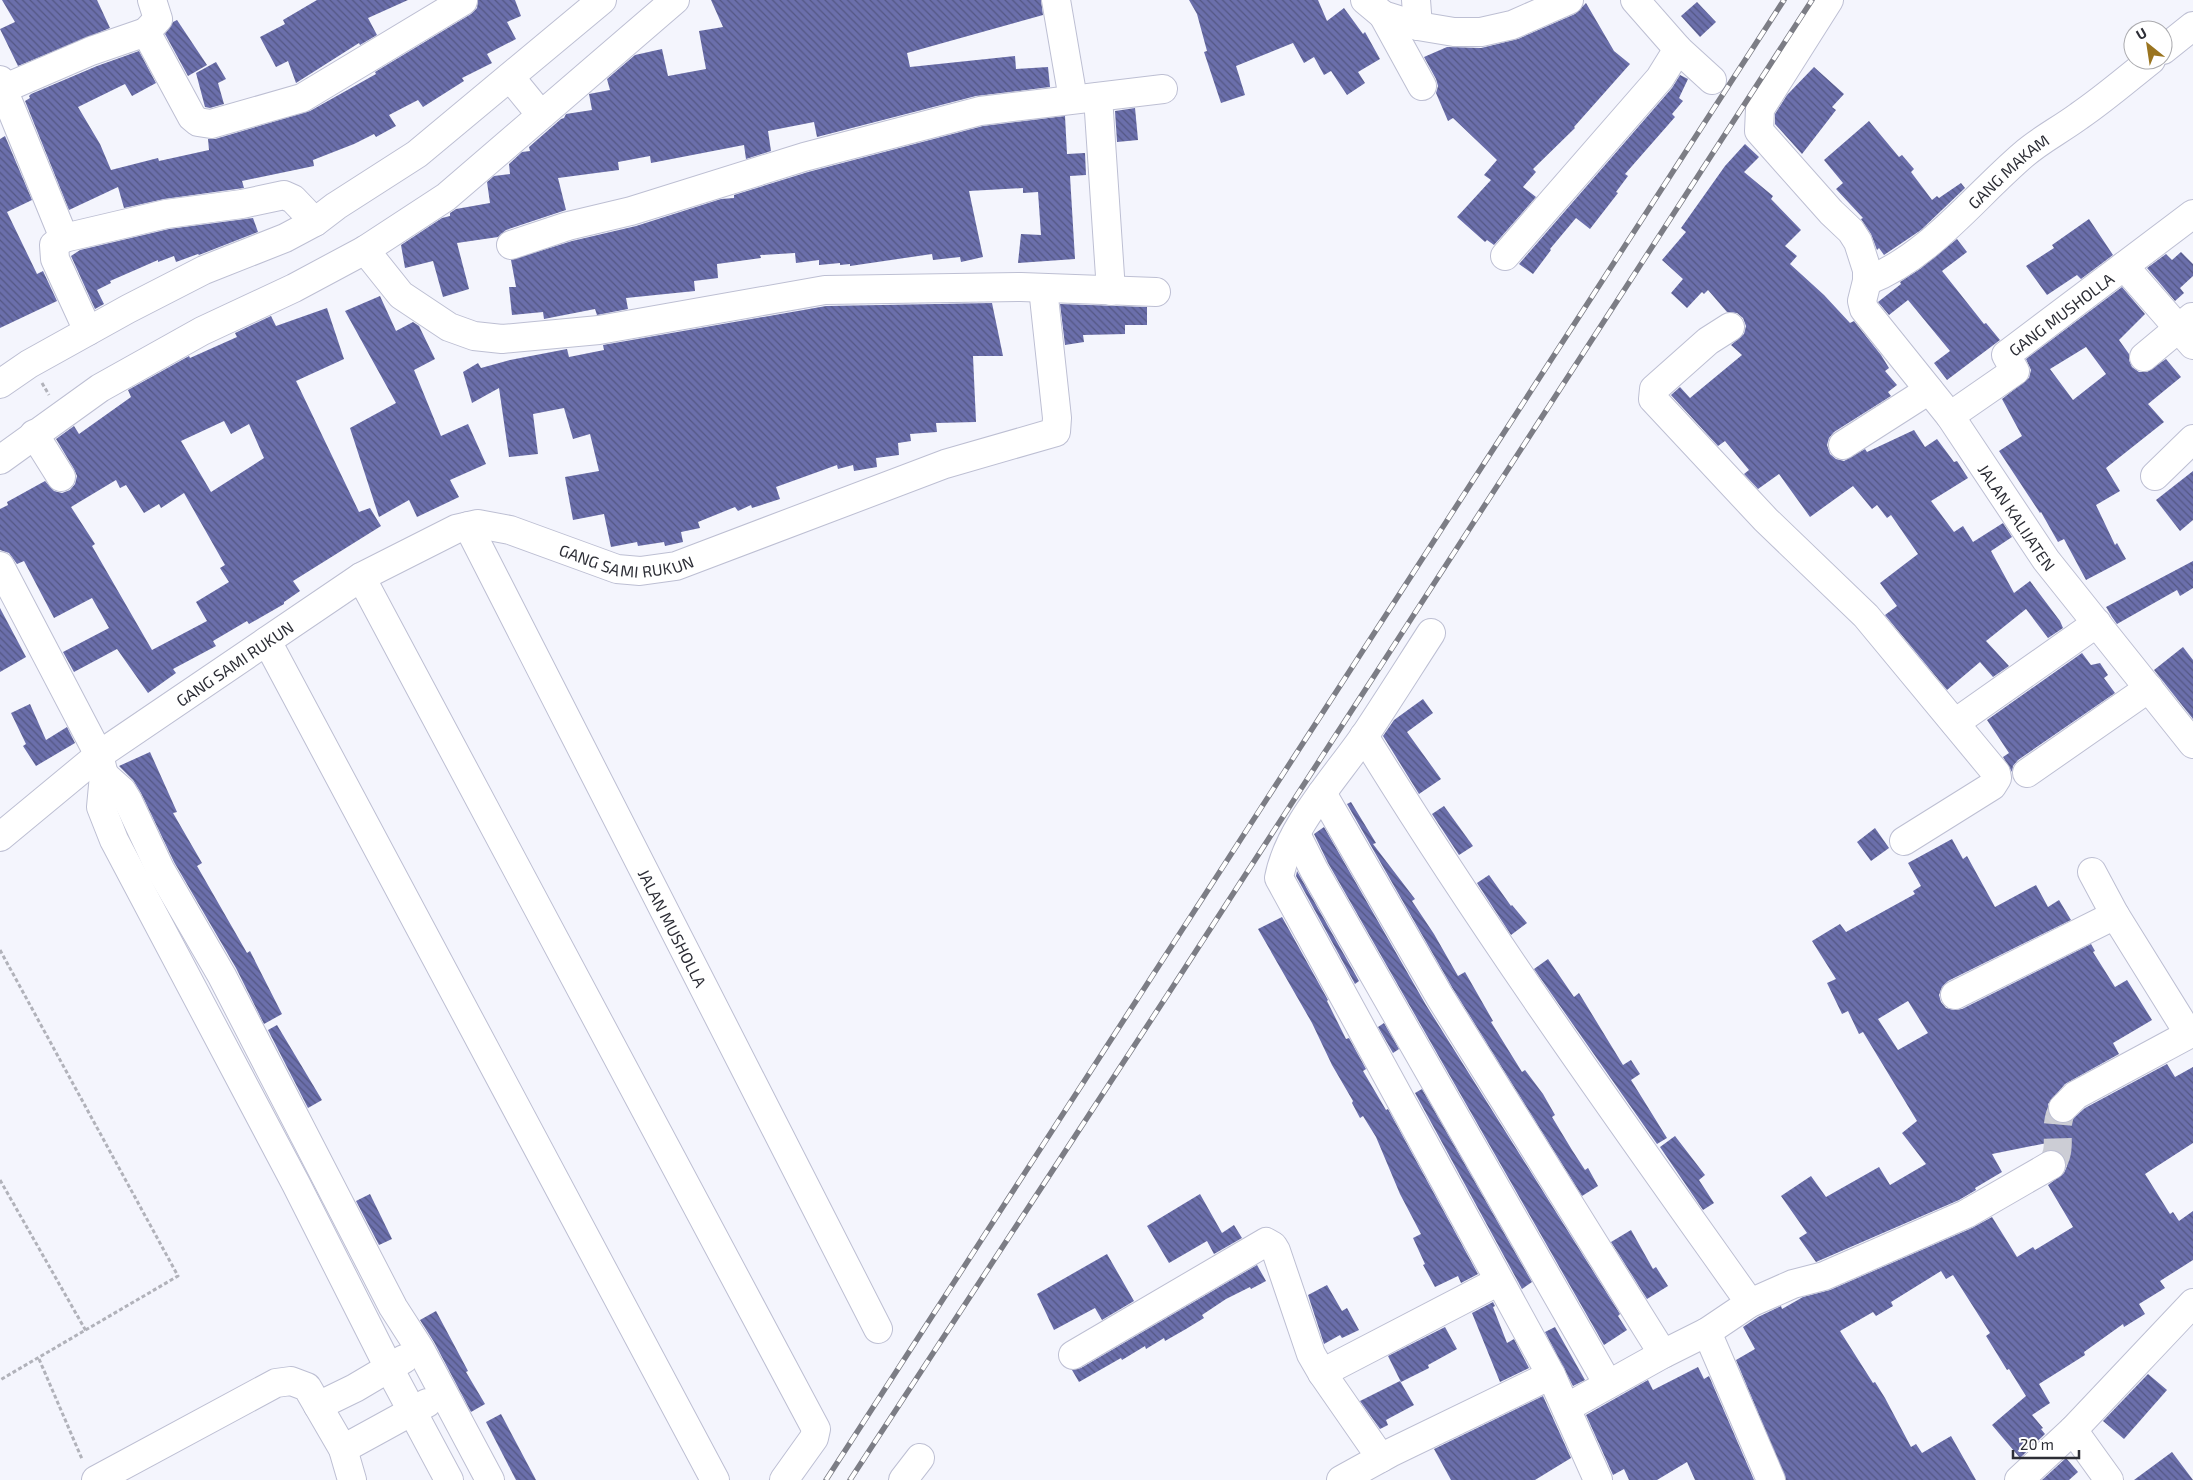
<svg xmlns="http://www.w3.org/2000/svg" width="2193" height="1480" font-family="'Exo 2',sans-serif">
<style>
.building{fill:url(#building-back-hatch);fill-rule:evenodd}
.lines{fill:none;stroke-linecap:round;stroke-linejoin:round}
.minor-tunnel{stroke:#cccdd5;stroke-width:28;stroke-dasharray:28 14;stroke-linecap:butt}
.minor-casing{stroke:#bdbfd3;stroke-width:30}
.path{stroke:#b1b2ba;stroke-width:3;stroke-dasharray:4 2.5;stroke-linecap:butt}
.minor{stroke:#fff;stroke-width:28}
.rail-casing{stroke:#7c7d85;stroke-width:5.5}
.rail{stroke:#fff;stroke-width:4;stroke-dasharray:11;stroke-linecap:butt}
.labels{text-anchor:middle;dominant-baseline:central;stroke-width:5;stroke-linejoin:round;paint-order:stroke}
.street-label{font-size:16px;fill:#2d2e36;stroke:#fff}
</style>
<defs>
<pattern id="building-back-hatch" width="6" height="6" patternUnits="userSpaceOnUse" patternTransform="scale(1.25)"><rect width="6" height="6" fill="#6b6fab"/><path d="M-1 5l2 2M0 0l6 6M5-1l2 2" fill="none" stroke="#545784"/></pattern>
</defs>
<rect width="100%" height="100%" fill="#f4f5fd"/>
<g class="building">
<polygon points="2,0 97,0 110,28 18,66 0,29 15,22"/>
<polygon points="317,0 408,0 368,18 377,35 360,45 359,43 296,83 288,61 276,67 260,37 285,24 283,20"/>
<polygon points="478,0 515,0 521,16 507,22 516,39 487,54 492,63 462,78 464,81 423,107 418,100 389,115 396,126 376,137 374,134 354,144 313,160 314,166 242,181 244,188 164,199 124,208 118,187 69,210 25,101 30,98 29,96 31,94 97,66 139,51 156,83 132,96 125,84 78,107 100,144 111,170 158,158 159,161 209,150 208,139 215,139 310,111 376,74 375,72 471,14 477,8"/>
<polygon points="711,0 1041,0 1043,15 907,53 910,67 1015,56 1016,69 1048,67 1050,87 976,96 817,137 814,122 768,131 771,151 746,159 744,145 651,163 650,156 618,162 619,170 558,178 566,210 506,230 498,237 457,243 469,289 443,297 433,261 405,268 401,245 442,218 450,216 450,213 456,209 490,203 487,182 494,176 510,174 509,164 522,152 530,151 529,147 561,119 564,118 566,114 592,110 589,94 610,90 607,79 635,55 662,49 668,76 706,69 699,31 723,27"/>
<polygon points="1189,0 1318,0 1327,21 1344,8 1363,34 1365,32 1380,59 1358,72 1365,83 1347,95 1331,71 1324,75 1314,57 1304,63 1293,43 1236,66 1245,95 1221,103 1204,52 1207,51 1197,14"/>
<polygon points="1697,2 1716,22 1700,37 1681,16"/>
<polygon points="1586,3 1614,51 1630,64 1574,127 1575,128 1533,169 1536,172 1523,187 1536,197 1494,245 1487,240 1485,242 1457,217 1491,180 1484,175 1497,160 1453,118 1448,121 1436,93 1438,86 1436,79 1424,57 1447,47 1481,48 1518,39 1575,14"/>
<polygon points="177,20 207,65 188,76 165,34 173,22"/>
<polygon points="216,62 226,79 218,83 224,104 210,108 205,107 196,73"/>
<polygon points="1814,67 1844,94 1832,107 1836,110 1802,154 1775,124 1775,114 1787,95"/>
<polygon points="1680,75 1688,79 1679,98 1683,101 1672,114 1675,117 1625,174 1628,176 1616,192 1618,193 1590,229 1576,218 1550,249 1551,250 1533,274 1519,264 1672,88"/>
<polygon points="1135,108 1138,140 1117,142 1115,111"/>
<polygon points="1065,116 1067,154 1085,153 1086,175 1070,176 1075,259 1018,263 1021,234 1041,235 1038,192 1023,193 1023,188 969,191 983,257 961,262 960,257 933,260 932,254 850,266 850,264 840,265 840,263 819,265 819,260 796,263 795,253 760,255 761,258 717,264 718,278 694,281 695,291 626,298 628,309 597,315 595,309 544,319 543,312 512,315 509,287 516,287 511,260 572,241 636,226 721,199 734,198 734,195 808,172 983,126"/>
<polygon points="1869,121 1899,157 1902,155 1914,169 1911,172 1932,200 1937,196 1939,198 1961,183 1965,188 1921,230 1884,255 1879,248 1877,250 1871,234 1861,219 1863,218 1836,189 1843,183 1824,160"/>
<polygon points="5,136 32,200 7,212 37,274 43,271 57,301 0,328 0,139"/>
<polygon points="1745,144 1759,157 1744,172 1773,196 1771,199 1801,230 1785,246 1797,256 1790,264 1824,295 1850,323 1854,321 1881,355 1889,368 1885,371 1897,385 1888,392 1891,396 1834,432 1829,438 1827,445 1830,454 1836,459 1844,461 1865,449 1867,452 1914,430 1925,447 1937,439 1954,462 1957,461 1968,478 1931,501 1954,532 1963,526 1973,542 2003,523 2012,537 1991,551 2014,593 2030,581 2060,621 2063,628 2048,638 2026,609 1986,641 2009,666 1993,677 1980,662 1947,690 1885,615 1897,606 1880,583 1918,554 1891,515 1887,518 1877,505 1872,509 1853,486 1810,517 1779,474 1758,489 1744,474 1749,470 1725,441 1718,446 1671,395 1680,387 1690,398 1742,355 1731,345 1744,334 1746,326 1743,318 1737,313 1727,312 1708,290 1704,294 1702,292 1687,308 1671,293 1683,279 1662,260 1686,232 1681,228 1725,166"/>
<polygon points="253,218 258,232 199,255 198,254 176,262 174,256 158,262 158,260 110,281 111,283 97,290 104,304 95,309 71,256 80,250 169,229"/>
<polygon points="2089,219 2113,255 2081,279 2077,275 2047,295 2026,266 2054,248 2052,245"/>
<polygon points="1957,239 1967,252 1942,271 1984,324 1986,323 2000,340 1947,380 1934,363 1950,351 1908,300 1889,315 1878,302 1901,284 1900,282 1920,269"/>
<polygon points="2181,252 2193,264 2193,276 2180,288 2184,293 2175,301 2147,268 2166,254 2172,260"/>
<path d="M 2122,287 L 2145,314 L 2119,340 L 2129,354 L 2129,360 L 2132,367 L 2139,372 L 2147,372 L 2166,359 L 2181,377 L 2148,404 L 2164,422 L 2106,468 L 2120,491 L 2096,505 L 2115,545 L 2117,543 L 2126,559 L 2086,580 L 2064,539 L 2058,542 L 2041,512 L 2040,513 L 1999,451 L 2022,436 L 2002,399 L 2029,378 L 2031,370 L 2026,359 ZM 2086,347 L 2106,374 L 2073,400 L 2050,369 Z"/>
<polygon points="380,296 396,331 413,322 419,326 435,359 414,370 441,436 468,424 486,464 450,480 459,497 417,517 409,500 379,517 350,428 396,403 345,311"/>
<polygon points="992,303 1003,356 973,356 976,422 936,423 937,432 910,434 911,441 898,443 899,455 876,458 877,467 854,471 853,465 838,469 837,465 776,487 780,499 752,508 751,505 738,511 735,507 698,522 700,528 681,532 683,542 665,546 664,542 638,546 637,542 611,547 604,514 573,520 565,477 599,471 590,434 573,439 564,408 533,414 538,454 509,457 499,388 472,403 463,372 478,363 481,368 510,360 567,349 569,357 604,350 603,345 826,306"/>
<polygon points="1060,304 1147,307 1147,325 1125,325 1125,334 1083,335 1084,342 1065,345"/>
<path d="M 327,308 L 344,359 L 296,381 L 359,512 L 370,508 L 381,526 L 293,581 L 300,591 L 284,602 L 284,604 L 249,624 L 247,621 L 213,641 L 216,646 L 173,669 L 176,673 L 148,693 L 117,649 L 74,672 L 63,652 L 109,628 L 92,598 L 54,618 L 24,561 L 17,564 L 9,553 L 0,550 L 0,509 L 8,505 L 7,502 L 45,481 L 54,491 L 62,493 L 70,490 L 75,484 L 77,476 L 74,469 L 56,439 L 74,426 L 79,434 L 131,397 L 128,390 L 189,356 L 190,358 L 237,337 L 235,333 L 271,316 L 276,326 ZM 224,421 L 231,434 L 249,424 L 264,458 L 211,492 L 181,441 ZM 116,480 L 120,488 L 126,485 L 144,513 L 159,504 L 161,508 L 184,493 L 225,565 L 220,568 L 229,582 L 196,602 L 207,621 L 152,650 L 92,546 L 95,544 L 71,507 Z"/>
<polygon points="2193,471 2193,520 2180,531 2156,500"/>
<polygon points="2193,561 2193,588 2180,596 2177,590 2117,624 2112,617 2106,607"/>
<polygon points="0,608 26,657 0,672"/>
<polygon points="2183,647 2193,660 2193,719 2154,670"/>
<polygon points="2082,653 2091,665 2100,663 2108,675 2104,678 2115,693 2018,760 2013,766 2012,772 2003,757 2009,753 1987,720"/>
<polygon points="1423,699 1433,713 1407,732 1441,779 1419,794 1383,736 1394,720"/>
<polygon points="30,704 46,740 67,727 75,743 36,766 23,746 26,744 11,713"/>
<polygon points="150,752 177,812 173,813 202,863 197,866 247,953 250,951 282,1014 264,1024 236,968 174,862 141,793 133,780 119,766"/>
<polygon points="1351,802 1376,843 1373,844 1415,899 1412,901 1434,934 1458,976 1465,972 1493,1021 1491,1022 1522,1072 1525,1070 1543,1094 1555,1115 1552,1117 1572,1150 1585,1170 1588,1168 1598,1186 1582,1196 1453,989 1347,804"/>
<polygon points="1444,806 1473,846 1459,855 1432,814"/>
<polygon points="1324,827 1426,1005 1620,1314 1618,1316 1627,1330 1604,1345 1328,863 1314,834"/>
<polygon points="1875,828 1889,848 1871,861 1857,842"/>
<path d="M 1952,839 L 1963,859 L 1967,856 L 1995,907 L 2036,885 L 2048,907 L 2059,900 L 2071,920 L 1948,981 L 1942,987 L 1939,995 L 1941,1002 L 1946,1008 L 1954,1010 L 1962,1009 L 2091,944 L 2095,951 L 2093,952 L 2115,987 L 2127,980 L 2152,1020 L 2113,1043 L 2119,1054 L 2065,1084 L 2048,1104 L 2048,1112 L 2052,1119 L 2059,1123 L 2068,1123 L 2085,1108 L 2167,1064 L 2175,1077 L 2193,1067 L 2193,1143 L 2145,1174 L 2170,1214 L 2173,1212 L 2179,1221 L 2193,1211 L 2193,1260 L 2160,1281 L 2165,1288 L 2139,1304 L 2145,1314 L 2124,1327 L 2123,1324 L 2084,1352 L 2085,1355 L 2039,1384 L 2050,1403 L 2032,1415 L 2043,1428 L 2041,1429 L 2045,1434 L 2020,1458 L 1992,1425 L 2026,1396 L 2009,1369 L 2007,1370 L 1986,1336 L 1990,1333 L 1953,1275 L 1946,1279 L 1941,1271 L 1891,1302 L 1893,1306 L 1876,1316 L 1873,1312 L 1840,1331 L 1873,1383 L 1875,1382 L 1885,1398 L 1911,1447 L 1916,1444 L 1922,1453 L 1951,1436 L 1976,1480 L 1786,1480 L 1736,1360 L 1755,1349 L 1743,1327 L 1758,1317 L 1781,1306 L 1782,1309 L 1803,1297 L 1830,1290 L 1972,1228 L 1992,1217 L 2017,1257 L 2033,1247 L 2035,1250 L 2073,1227 L 2048,1185 L 2064,1173 L 2067,1166 L 2065,1158 L 2058,1151 L 2049,1150 L 2047,1143 L 1992,1154 L 2002,1172 L 1975,1188 L 1976,1190 L 1959,1200 L 1816,1262 L 1799,1238 L 1807,1233 L 1781,1196 L 1811,1176 L 1826,1197 L 1879,1167 L 1890,1185 L 1926,1164 L 1902,1133 L 1917,1121 L 1863,1032 L 1859,1034 L 1848,1011 L 1842,1014 L 1827,983 L 1836,979 L 1812,941 L 1840,924 L 1846,932 L 1915,894 L 1913,891 L 1921,886 L 1908,863 ZM 1908,1001 L 1928,1033 L 1898,1050 L 1878,1019 Z"/>
<polygon points="1297,871 1359,981 1355,984 1296,876"/>
<polygon points="1489,875 1511,906 1512,905 1527,923 1511,935 1477,883"/>
<polygon points="1282,917 1328,1000 1327,1001 1346,1039 1349,1038 1366,1069 1363,1071 1386,1110 1388,1109 1478,1274 1461,1283 1458,1276 1435,1287 1423,1265 1425,1264 1413,1238 1421,1234 1400,1194 1376,1137 1363,1116 1360,1118 1352,1103 1353,1101 1332,1065 1312,1023 1258,929"/>
<polygon points="1548,959 1574,997 1579,993 1623,1065 1631,1060 1640,1074 1631,1080 1667,1138 1657,1144 1534,969"/>
<polygon points="1384,1023 1399,1049 1393,1053 1378,1027"/>
<polygon points="277,1025 322,1100 308,1108 268,1030"/>
<polygon points="1422,1089 1532,1282 1522,1289 1415,1093"/>
<polygon points="1675,1136 1705,1175 1699,1180 1714,1203 1703,1210 1660,1147"/>
<polygon points="370,1194 392,1239 379,1245 356,1201"/>
<polygon points="1200,1194 1222,1233 1234,1225 1242,1238 1214,1254 1207,1241 1169,1263 1147,1226"/>
<polygon points="1631,1230 1653,1269 1656,1267 1668,1286 1647,1299 1611,1242"/>
<polygon points="1107,1254 1134,1301 1102,1320 1095,1308 1054,1330 1037,1294"/>
<polygon points="1257,1265 1266,1281 1251,1289 1250,1287 1226,1299 1202,1315 1204,1318 1186,1329 1165,1341 1164,1338 1146,1349 1145,1346 1122,1360 1121,1358 1079,1382 1072,1370 1081,1368"/>
<polygon points="1327,1285 1342,1311 1347,1308 1359,1330 1342,1338 1340,1335 1324,1344 1308,1295"/>
<polygon points="1493,1302 1495,1306 1493,1307 1507,1343 1514,1339 1529,1368 1500,1382 1472,1313"/>
<polygon points="436,1311 468,1371 466,1372 485,1404 471,1412 434,1342 420,1320"/>
<polygon points="1445,1327 1457,1349 1428,1365 1429,1368 1401,1382 1388,1356"/>
<polygon points="1555,1327 1585,1380 1573,1386 1545,1332"/>
<polygon points="1698,1367 1704,1379 1709,1376 1754,1480 1695,1480 1687,1462 1657,1480 1629,1480 1624,1469 1613,1475 1586,1415 1648,1380 1653,1390"/>
<polygon points="2148,1374 2167,1390 2124,1439 2103,1421"/>
<polygon points="1400,1381 1414,1405 1386,1420 1388,1425 1380,1429 1360,1401"/>
<polygon points="1543,1396 1571,1458 1535,1480 1451,1480 1434,1449"/>
<polygon points="501,1414 536,1480 516,1480 486,1422"/>
<polygon points="2172,1452 2193,1480 2134,1480"/>
<polygon points="2066,1458 2078,1472 2069,1480 2042,1480"/>
</g>
<g class="lines">
<path class="minor-tunnel" d="M 2051,1165 C 2065,1147 2051,1129 2063,1108"/>
<g class="minor-casing">
<g id="minor">
<polyline points="1056,0 1073,99"/>
<polyline points="1365,0 1383,15 1418,26 1454,32 1481,32 1512,25 1569,0"/>
<polyline points="1416,0 1418,26"/>
<polyline points="1635,0 1678,49 1712,80"/>
<path id="s1" d="M 1829,0 L 1760,109 L 1759,131 L 1831,212 L 1851,231 L 1858,242 L 1867,270 L 1867,281 L 1862,301 L 1864,309 L 1950,416 L 2046,560 L 2193,744"/>
<polyline points="1383,15 1422,86"/>
<polyline points="146,32 158,19 152,0"/>
<polyline points="2163,50 2193,26"/>
<polyline points="510,77 541,115"/>
<polyline points="0,80 3,89 91,51 146,32 192,117 198,122 211,124 302,98 463,1"/>
<polyline points="3,89 64,238"/>
<polyline points="1098,97 1111,291"/>
<polyline points="511,245 568,226 631,211 804,157 980,111 1163,89"/>
<polyline points="365,250 401,295 449,327 474,336 502,339 599,330 825,290 1021,287 1156,292"/>
<polyline points="1505,256 1660,78 1678,49"/>
<polyline points="2124,266 2193,345"/>
<path id="s2" d="M 1867,281 C 1930,256 1972,199 2023,155 C 2040,140 2060,130 2079,116 C 2104,99 2127,79 2151,60"/>
<polyline points="1730,327 1708,341 1654,389 1653,399 1766,520 1866,616 1996,773 1997,778 1992,786 1904,841"/>
<polyline points="88,331 55,259 54,245 64,238 166,214 242,204 284,195 293,199 315,222"/>
<polyline points="2144,357 2192,317"/>
<polyline points="0,384 29,364 128,309 204,270 285,238 315,222 336,206 417,154 602,0"/>
<path id="s3" d="M 1950,416 L 2015,371 L 2006,355 L 2193,214"/>
<polyline points="34,434 61,477"/>
<polyline points="1843,445 1929,390"/>
<polyline points="0,460 100,388 202,331 294,288 365,250 446,197 675,0"/>
<polyline points="2155,476 2193,439"/>
<path id="s4" d="M 468,526 L 878,1329"/>
<polyline points="0,566 99,755 104,775 101,807 114,840 296,1184 389,1368 449,1480"/>
<polyline points="361,577 816,1429 814,1438 784,1480"/>
<path d="M 1431,633 C 1409,667 1387,702 1365,735 C 1336,777 1288,828 1279,878 L 1551,1375 L 1598,1480"/>
<polyline points="267,641 715,1480"/>
<polyline points="1955,723 2097,623"/>
<path d="M 1364,736 C 1484,931 1618,1117 1750,1303"/>
<polyline points="2027,773 2149,688"/>
<polyline points="104,775 122,791 128,801 160,869 222,976 393,1307 420,1349 490,1480"/>
<polyline points="1322,793 1440,997 1663,1354"/>
<polyline points="1296,834 1314,870 1608,1384"/>
<path id="s5" d="M 0,837 L 99,755 L 361,577 L 456,529 L 478,524 L 510,530 L 617,569 L 640,571 L 676,566 L 945,464 L 1056,432 L 1057,418 L 1043,288"/>
<polyline points="2092,872 2115,915 2189,1034"/>
<polyline points="1955,995 2115,915"/>
<polyline points="2063,1108 2076,1095 2193,1032"/>
<polyline points="1707,1332 1771,1480"/>
<polyline points="1073,1355 1266,1242 1273,1246 1276,1251 1311,1354 1322,1373 1381,1458"/>
<polyline points="1322,1373 1499,1281"/>
<polyline points="318,1406 355,1388 404,1359"/>
<polyline points="1566,1408 1663,1354 1707,1332 1750,1303 1793,1284 1824,1276 1966,1214 2051,1165"/>
<polyline points="2073,1430 2109,1480"/>
<polyline points="343,1449 427,1403"/>
<polyline points="96,1480 276,1383 291,1381 307,1387 343,1449 352,1480"/>
<polyline points="903,1480 920,1458"/>
<polyline points="1341,1480 1390,1453 1551,1375"/>
<polyline points="2019,1480 2073,1430 2193,1303"/>
</g>
</g>
<g class="path">
<polyline points="42,383 49,395"/>
<polyline points="0,950 178,1276 0,1380"/>
<polyline points="0,1180 86,1331"/>
<polyline points="39,1359 82,1459"/>
</g>
<use href="#minor" class="minor"/>
<g class="rail-casing">
<g id="rail">
<polyline points="826,1480 1784,0"/>
<polyline points="850,1480 1172,988 1812,0"/>
</g>
</g>
<use href="#rail" class="rail"/>
</g>
<g class="labels">
<g class="street-label">
<text stroke="none"><textPath href="#s2" startOffset="180">GANG MAKAM</textPath></text>
<text stroke="none"><textPath href="#s3" startOffset="166">GANG MUSHOLLA</textPath></text>
<text stroke="none"><textPath href="#s1" startOffset="628">JALAN KALIJATEN</textPath></text>
<text stroke="none"><textPath href="#s5" startOffset="729">GANG SAMI RUKUN</textPath></text>
<text stroke="none"><textPath href="#s5" startOffset="292">GANG SAMI RUKUN</textPath></text>
<text stroke="none"><textPath href="#s4" startOffset="451">JALAN MUSHOLLA</textPath></text>
</g>
</g>
<g transform="translate(2148 45) rotate(330)"><circle r="24" fill="#ffffff" stroke="#ababaf"/>
<path d="M0-4L9 19L0 12L-9 19Z" fill="#9a741f"/>
<text y="-8" font-size="14" font-weight="bold" text-anchor="middle" fill="#2d2e36">U</text>
</g>
<path d="M2013 1450v8h66v-8" fill="none" stroke="#2d2e36" stroke-width="2.5"/>
<text x="2020" y="1450" font-size="15" fill="#2d2e36" stroke="#ffffff" stroke-width="4" paint-order="stroke">20 m</text>
</svg>
